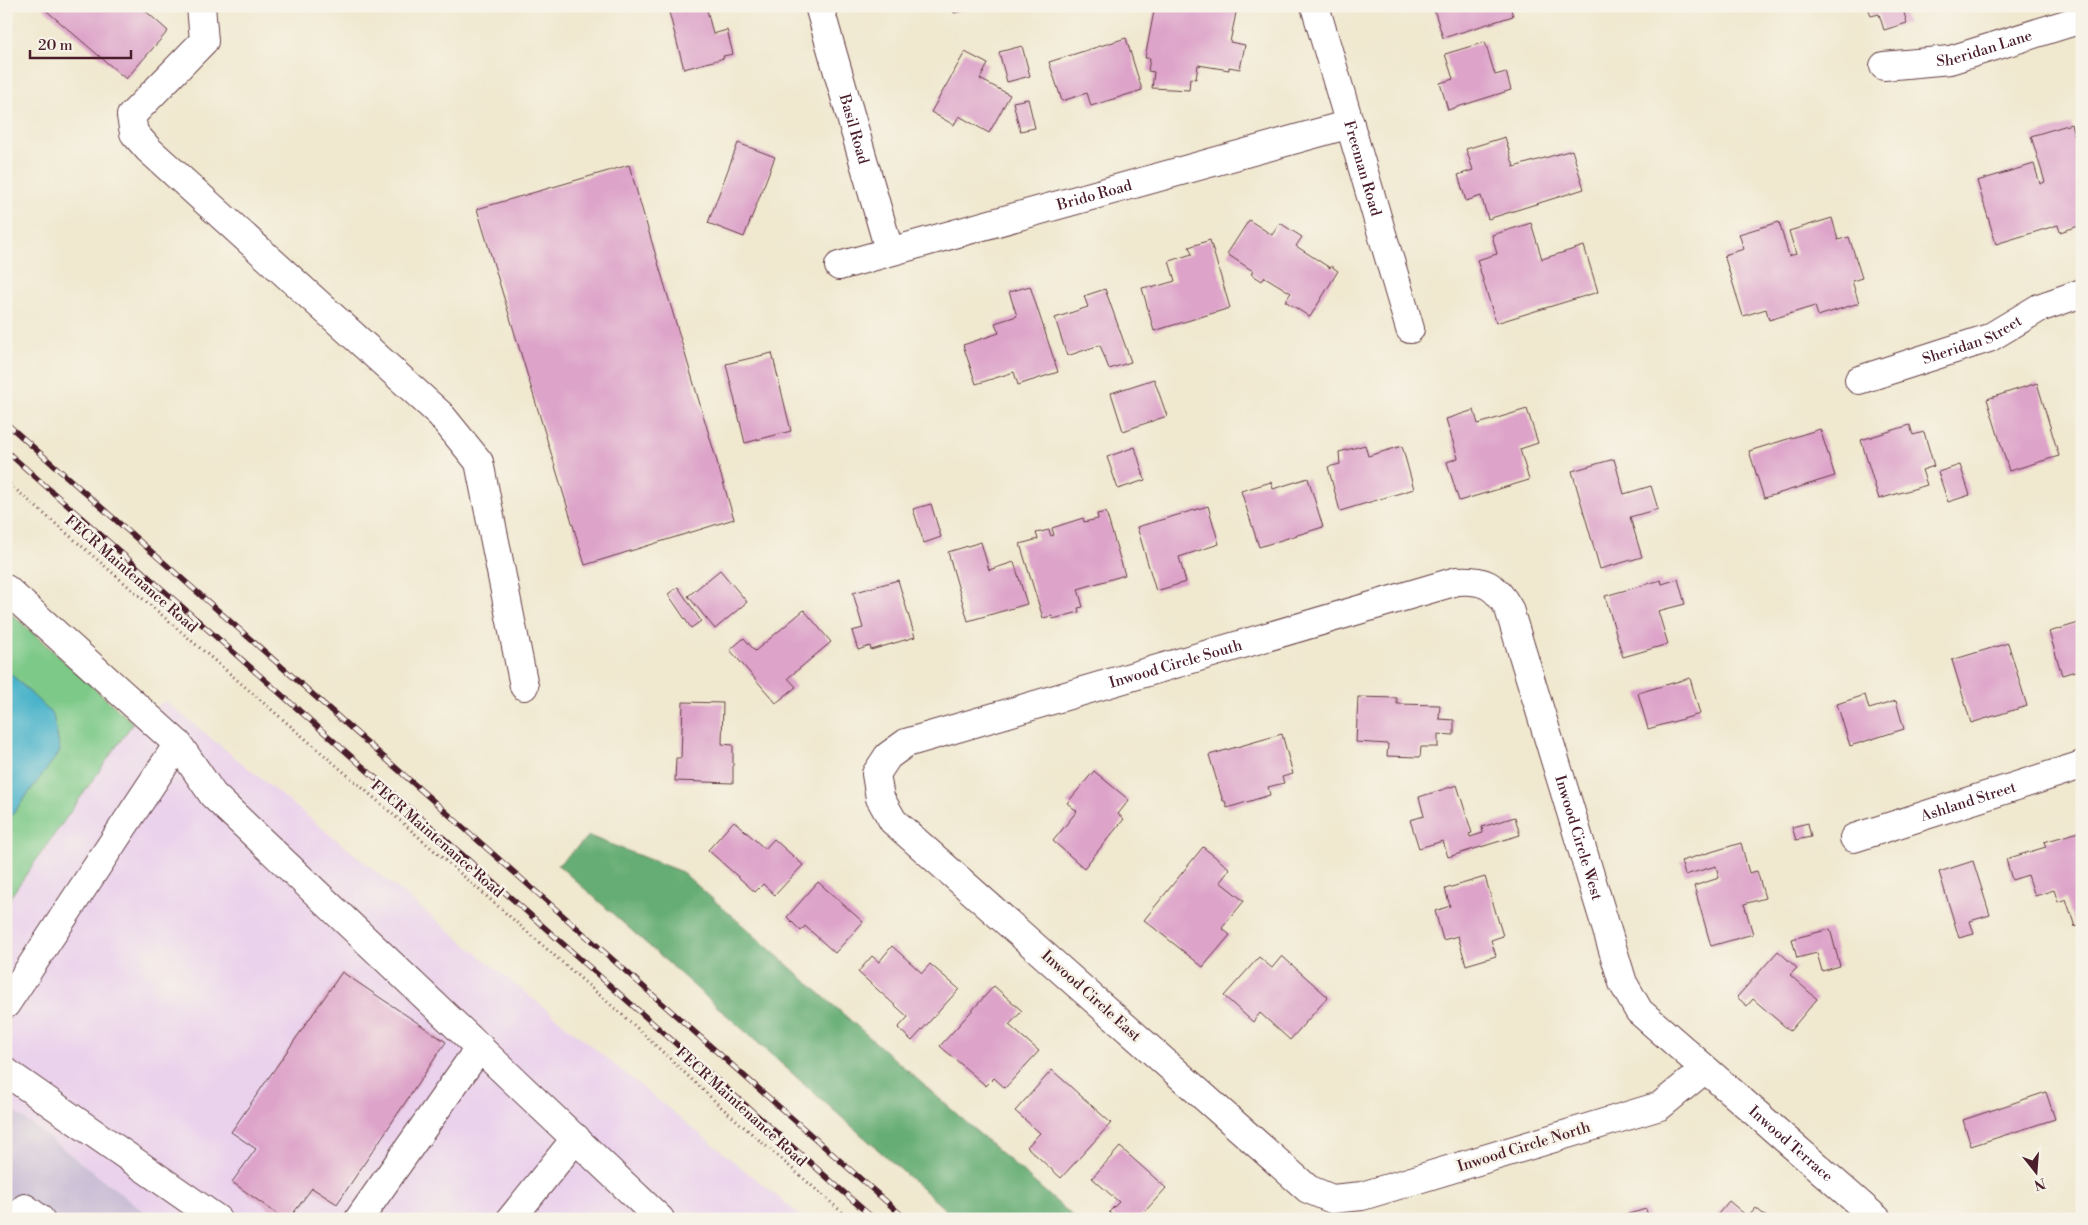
<svg xmlns="http://www.w3.org/2000/svg" width="2088" height="1225" font-family="'Libre Bodoni',serif">
<style>
.built{fill:#ead1ec}
.industrial{fill:#cabfd6}
.green{fill:#7dc988;stroke:#64745a}
.forest{fill:#66ad74;stroke:#586650}
.water{fill:#4cb4ca;stroke:#4b6a7a}
.building{fill:#dda3c9}
.lines{fill:none;stroke-linecap:round;stroke-linejoin:round}
.minor-casing{stroke:#633d44;stroke-width:30}
.path{stroke:#633d44;stroke-width:3;stroke-dasharray:1 4;stroke-linecap:butt}
.minor{stroke:#fff;stroke-width:28}
.rail-casing{stroke:#4a1f2b;stroke-width:5.5}
.rail{stroke:#f7f3e8;stroke-width:4;stroke-dasharray:11;stroke-linecap:butt}
.labels{text-anchor:middle;dominant-baseline:central;stroke-width:5;stroke-linejoin:round;paint-order:stroke}
.street-label{font-size:15px;fill:#4a1f2b;stroke:#f7f3e8}
</style>
<rect width="100%" height="100%" fill="#f7f3e8"/>
<filter id="ink" filterUnits="userSpaceOnUse"><feTurbulence type="fractalNoise" baseFrequency=".02" numOctaves="2"/><feDisplacementMap in="SourceGraphic" scale="10" xChannelSelector="R" yChannelSelector="G"/><feConvolveMatrix kernelMatrix="1 2 1 2 8 2 1 2 1" color-interpolation-filters="sRGB"/></filter>
<filter id="wash" filterUnits="userSpaceOnUse"><feTurbulence type="fractalNoise" baseFrequency=".0096" numOctaves="4" result="noise"/><feDisplacementMap in="SourceGraphic" scale="20" xChannelSelector="R" yChannelSelector="G"/><feGaussianBlur stdDeviation="1.12" result="paint"/><feColorMatrix in="noise" values="0 0 0 0 0 0 0 0 0 0 0 0 0 0 0 0 0 1.4 0 .05"/><feComposite in="paint" operator="in"/></filter>
<g filter="url(#wash)">
<rect width="100%" height="100%" fill="#f0e8cf"/>
<polygon class="built" points="165,701 805,1219 154,1219 6,1105 6,903 133,723"/>
<polygon class="industrial" points="6,1105 154,1219 6,1219"/>
<polygon class="green" points="6,609 133,723 6,903 6,823 60,751 53,715 6,669"/>
<polygon class="forest" points="589,836 682,872 1076,1219 956,1219 558,865"/>
<polygon class="water" points="6,669 53,715 60,751 6,823"/>
<g id="blocks">
<g class="building">
<polygon points="41,6 140,6 168,31 126,79"/>
<polygon points="692,6 706,6 713,34 727,30 733,54 723,56 724,58 684,69 669,12"/>
<polygon points="952,6 974,6 974,7 954,13"/>
<polygon points="1155,6 1237,8 1230,42 1245,45 1240,69 1229,67 1229,70 1198,65 1196,79 1190,78 1189,90 1152,88 1154,72 1148,71 1150,58 1145,58"/>
<polygon points="1433,6 1510,6 1513,16 1443,38"/>
<polygon points="1868,6 1902,6 1907,23 1884,30 1879,14 1871,16"/>
<polygon points="1126,38 1142,90 1091,106 1087,93 1062,101 1049,62"/>
<polygon points="1485,42 1495,75 1506,72 1511,90 1448,110 1440,83 1453,79 1445,54"/>
<polygon points="1022,46 1030,76 1007,82 999,52"/>
<polygon points="965,52 988,64 980,79 1010,95 989,133 959,116 954,125 931,112"/>
<polygon points="1028,99 1035,128 1020,131 1013,102"/>
<polygon points="2071,124 2078,148 2082,147 2082,225 2060,232 2058,225 1996,244 1977,181 2034,164 2040,184 2045,182 2031,136"/>
<polygon points="1505,137 1514,167 1572,150 1584,189 1488,219 1481,196 1466,201 1458,175 1473,170 1466,149"/>
<polygon points="738,143 775,157 744,237 708,223"/>
<polygon points="629,165 734,519 585,565 477,209"/>
<polygon points="1832,218 1838,240 1849,237 1862,278 1852,281 1859,303 1818,316 1815,306 1769,320 1766,309 1743,316 1724,255 1744,249 1739,234 1779,222 1789,256 1796,254 1789,231"/>
<polygon points="1249,220 1272,235 1280,223 1302,237 1296,246 1330,268 1331,266 1338,271 1310,317 1285,301 1291,293 1265,277 1262,281 1251,274 1253,271 1227,254"/>
<polygon points="1531,223 1542,259 1584,246 1598,292 1496,323 1477,260 1497,254 1492,235"/>
<polygon points="1210,240 1230,308 1154,331 1142,288 1151,286 1151,288 1175,281 1169,261 1192,254 1189,247"/>
<polygon points="1030,286 1058,372 1018,385 1014,372 976,384 963,345 999,333 995,323 1017,316 1009,292"/>
<polygon points="1105,289 1131,362 1109,369 1100,345 1067,356 1055,318 1088,307 1084,296"/>
<polygon points="772,353 791,431 745,443 726,364"/>
<polygon points="1154,379 1167,416 1123,431 1111,393"/>
<polygon points="2037,383 2059,456 2009,471 1987,399"/>
<polygon points="1527,409 1538,443 1520,449 1529,480 1459,501 1447,462 1458,458 1446,419 1474,410 1478,424"/>
<polygon points="1910,425 1913,435 1924,432 1934,466 1922,470 1927,485 1879,499 1861,440"/>
<polygon points="1820,429 1835,476 1764,498 1749,451"/>
<polygon points="1365,445 1368,456 1402,446 1414,489 1340,511 1328,467 1340,464 1339,452"/>
<polygon points="1135,447 1145,480 1118,489 1107,457"/>
<polygon points="1614,459 1624,494 1651,486 1658,509 1630,517 1642,557 1600,569 1572,471"/>
<polygon points="1960,465 1970,495 1948,502 1938,472"/>
<polygon points="1308,478 1323,527 1259,547 1241,491 1271,482 1273,489"/>
<polygon points="931,504 941,537 924,543 913,509"/>
<polygon points="1208,506 1219,544 1179,557 1186,582 1156,591 1137,527"/>
<polygon points="1106,512 1125,575 1078,589 1083,607 1078,608 1079,612 1053,619 1052,616 1043,618 1020,544 1038,539 1036,533 1049,530 1051,536 1054,535 1052,528 1083,518 1084,522 1098,519 1097,514"/>
<polygon points="981,542 989,570 1014,562 1027,604 968,621 948,552"/>
<polygon points="720,570 747,602 715,629 688,596"/>
<polygon points="1678,579 1685,604 1658,611 1668,644 1623,657 1605,596 1661,580 1662,584"/>
<polygon points="898,580 915,637 871,650 870,646 858,650 852,631 863,628 853,593"/>
<polygon points="678,587 701,621 691,628 668,594"/>
<polygon points="804,610 831,642 788,678 796,687 776,703 730,650 744,638 755,651"/>
<polygon points="2082,622 2082,669 2062,675 2049,632"/>
<polygon points="2008,643 2027,706 1971,723 1952,660"/>
<polygon points="1690,678 1700,714 1648,729 1638,693"/>
<polygon points="1865,695 1869,709 1896,701 1904,729 1850,746 1837,704"/>
<polygon points="1358,697 1397,698 1397,704 1440,705 1439,719 1454,720 1454,735 1438,734 1438,747 1421,747 1420,757 1387,756 1388,744 1356,742"/>
<polygon points="683,702 723,703 722,744 733,745 733,783 675,781 676,758 681,758"/>
<polygon points="1282,734 1293,774 1282,777 1284,783 1268,787 1270,795 1227,808 1225,801 1223,801 1209,755"/>
<polygon points="1094,771 1129,800 1118,814 1124,819 1084,868 1053,841 1077,811 1067,803"/>
<polygon points="1457,785 1472,833 1469,834 1470,837 1483,833 1482,827 1515,817 1520,835 1448,857 1443,841 1419,848 1410,820 1424,816 1419,797"/>
<polygon points="734,821 765,849 774,839 803,865 775,895 763,884 755,892 708,850"/>
<polygon points="1808,823 1811,837 1796,840 1792,827"/>
<polygon points="2082,831 2082,925 2075,927 2066,899 2058,902 2054,890 2035,896 2028,875 2012,880 2006,859 2046,847 2044,842"/>
<polygon points="1741,843 1749,873 1757,871 1765,898 1744,904 1753,934 1711,946 1694,886 1719,878 1716,866 1685,875 1681,861"/>
<polygon points="1203,847 1230,869 1220,882 1244,901 1222,928 1230,935 1203,967 1144,920"/>
<polygon points="1973,861 1990,915 1970,921 1974,934 1959,938 1939,872"/>
<polygon points="1485,877 1503,936 1491,940 1496,956 1466,965 1458,936 1443,940 1435,911 1450,906 1445,889"/>
<polygon points="818,882 863,922 835,953 805,926 801,931 787,917"/>
<polygon points="1830,929 1840,966 1822,971 1817,953 1797,958 1792,939"/>
<polygon points="892,946 922,973 930,964 959,989 912,1041 898,1028 908,1017 858,972 872,956 879,962"/>
<polygon points="1778,951 1797,968 1790,975 1817,999 1790,1031 1753,999 1747,1006 1737,997"/>
<polygon points="1282,956 1328,997 1290,1040 1260,1013 1253,1022 1224,996 1259,957 1272,968"/>
<polygon points="342,972 446,1042 337,1204 312,1188 289,1219 284,1219 232,1182 256,1149 231,1132"/>
<polygon points="994,986 1022,1011 1009,1025 1039,1051 1005,1088 994,1078 986,1086 940,1046"/>
<polygon points="1052,1070 1111,1123 1061,1178 1027,1147 1040,1133 1015,1111"/>
<polygon points="2046,1092 2055,1119 1971,1146 1963,1120"/>
<polygon points="1120,1147 1166,1188 1138,1219 1116,1219 1109,1212 1119,1202 1092,1178"/>
<polygon points="1729,1201 1748,1217 1756,1208 1769,1219 1714,1219"/>
<polygon points="1646,1209 1649,1219 1626,1219 1625,1215"/>
</g>
</g>
</g>
<g filter="url(#ink)">
<use href="#blocks" fill-opacity="0" stroke="#633d44" stroke-width="1"/>
<g class="lines">
<g class="minor-casing">
<g id="minor">
<polyline points="201,6 204,41 131,116 134,133 149,150 440,414 479,462 524,686"/>
<path id="s1" d="M 819,6 L 889,250"/>
<path id="s2" d="M 1315,6 L 1410,329"/>
<path id="s3" d="M 1884,66 L 1950,60 L 2082,19"/>
<path id="s4" d="M 839,266 L 1350,124"/>
<path id="s5" d="M 1859,380 L 1989,338 L 2039,308 L 2082,293"/>
<polyline points="6,589 178,744 213,795 660,1219"/>
<path id="s6" d="M 1854,838 L 2082,765"/>
<polyline points="6,1004 178,744"/>
<path id="s7" d="M 1705,1069 L 1660,1106 L 1362,1196 L 1332,1199 L 1308,1189 L 893,821 L 880,798 L 876,774 L 888,756 L 906,743 L 1457,581 C 1483,579 1496,585 1509,609 L 1623,983 L 1639,1011 L 1877,1219"/>
<polyline points="6,1072 217,1219"/>
<polyline points="15,1219 25,1208 40,1219"/>
<polyline points="359,1219 480,1047"/>
<polyline points="511,1219 576,1138"/>
</g>
</g>
<polyline class="path" points="6,481 373,797 636,1027 720,1106 850,1219"/>
<use href="#minor" class="minor"/>
<g class="rail-casing">
<g id="rail">
<polyline points="6,423 906,1219"/>
<polyline points="6,451 874,1219"/>
</g>
</g>
<use href="#rail" class="rail"/>
</g>
</g>
<g class="labels">
<g class="street-label">
<text stroke="none"><textPath href="#s3" startOffset="102">Sheridan Lane</textPath></text>
<text stroke="none"><textPath href="#s1" startOffset="128">Basil Road</textPath></text>
<text stroke="none"><textPath href="#s2" startOffset="169">Freeman Road</textPath></text>
<text stroke="none"><textPath href="#s4" startOffset="265">Brido Road</textPath></text>
<text stroke="none"><textPath href="#s5" startOffset="120">Sheridan Street</textPath></text>
<text transform="translate(131 574) rotate(41)">FECR Maintenance Road</text>
<text stroke="none"><textPath href="#s7" startOffset="1356">Inwood Circle South</textPath></text>
<text stroke="none"><textPath href="#s6" startOffset="120">Ashland Street</textPath></text>
<text stroke="none"><textPath href="#s7" startOffset="1952">Inwood Circle West</textPath></text>
<text transform="translate(437 839) rotate(41)">FECR Maintenance Road</text>
<text transform="translate(1091 996) rotate(42)">Inwood Circle East</text>
<text transform="translate(741 1107) rotate(42)">FECR Maintenance Road</text>
<text stroke="none"><textPath href="#s7" startOffset="2338">Inwood Terrace</textPath></text>
<text transform="translate(1524 1147) rotate(-17)">Inwood Circle North</text>
</g>
</g>
<rect width="2088" height="1225" fill="none" stroke="#f7f3e8" stroke-width="25"/>
<g transform="translate(2036 1172) rotate(163)" stroke="#f7f3e8" stroke-width="4" paint-order="stroke">
<path d="M0-4L9 19L0 12L-9 19Z" fill="#4a1f2b"/>
<text y="-8" font-size="14" font-weight="bold" text-anchor="middle" fill="#4a1f2b">N</text>
</g>
<path d="M30 50v8h101v-8" fill="none" stroke="#4a1f2b" stroke-width="2.5"/>
<text x="38" y="50" font-size="15" fill="#4a1f2b" stroke="#f7f3e8" stroke-width="4" paint-order="stroke">20 m</text>
</svg>
